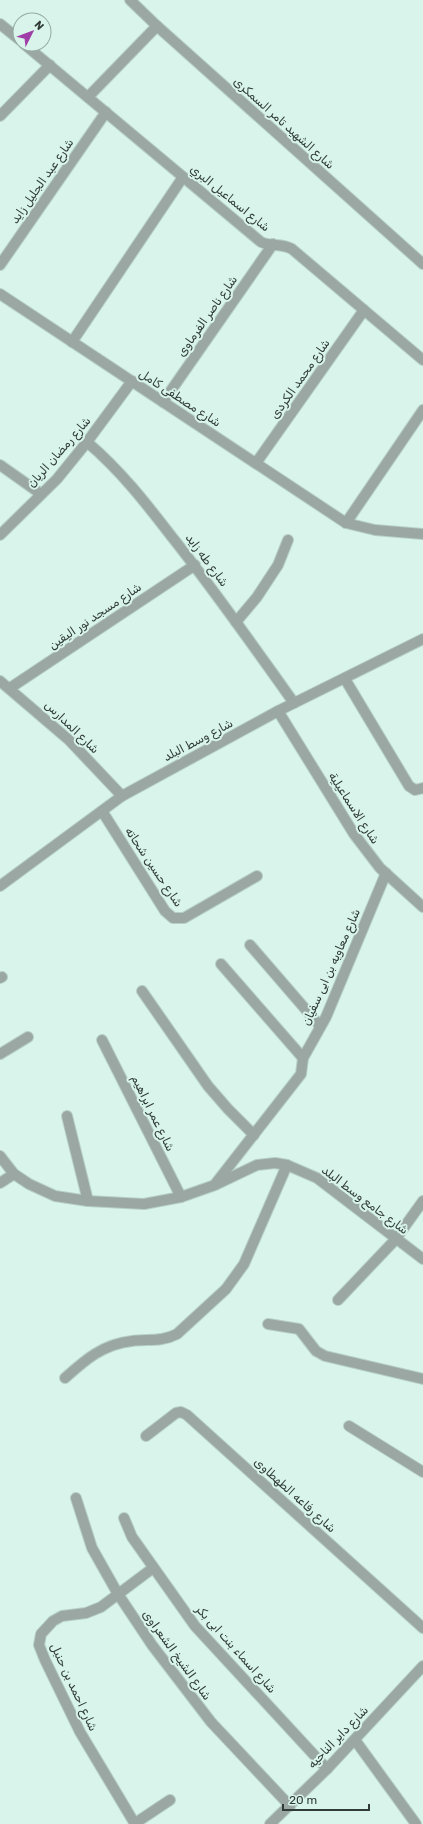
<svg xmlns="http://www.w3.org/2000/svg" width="423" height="1824" font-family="Rubik,'Noto Naskh Arabic',sans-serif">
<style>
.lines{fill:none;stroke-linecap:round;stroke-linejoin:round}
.minor-casing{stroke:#b6cfc7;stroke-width:12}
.tertiary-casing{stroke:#b6cfc7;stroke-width:12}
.minor{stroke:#9ba7a3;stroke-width:10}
.tertiary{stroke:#9ba7a3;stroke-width:10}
.labels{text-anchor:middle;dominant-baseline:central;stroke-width:4;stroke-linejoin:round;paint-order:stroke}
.street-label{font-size:12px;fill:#303b37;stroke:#d8f4eb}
</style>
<rect width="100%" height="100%" fill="#d8f4eb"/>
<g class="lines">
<g class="minor-casing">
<g id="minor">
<polyline points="130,0 157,26 423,264"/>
<polyline points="0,24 20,40"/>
<path d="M 24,44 L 261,242 C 271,247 281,243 292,249 L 423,360"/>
<polyline points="88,97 157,26"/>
<polyline points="0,116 50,65"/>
<polyline points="0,265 106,112"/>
<polyline points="0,294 346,523 375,530 423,534"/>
<polyline points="72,342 183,177"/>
<polyline points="163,402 273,244"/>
<path d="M 87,442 C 121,471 145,502 172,537 C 215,591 254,647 294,703"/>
<polyline points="256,463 364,310"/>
<polyline points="0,465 41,494"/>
<polyline points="346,523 423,410"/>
<polyline points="0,535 57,479 87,442 132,381"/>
<polyline points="236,622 257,597 278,565 288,540"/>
<polyline points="345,679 409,786 415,790 423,788"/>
<polyline points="10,688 195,565"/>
<polyline points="278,711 354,834 380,868 423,907"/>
<polyline points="102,811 165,911 173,918 184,918 257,876"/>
<polyline points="0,886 122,796"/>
<polyline points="250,945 320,1026"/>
<polyline points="221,964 303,1058"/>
<polyline points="0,978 2,977"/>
<polyline points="142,991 208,1086 228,1109 254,1135"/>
<polyline points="102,1040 181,1197"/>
<polyline points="0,1054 28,1037"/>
<polyline points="67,1116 88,1201"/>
<polyline points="0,1156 14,1174 29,1184 55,1196 88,1201 144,1204 181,1197 215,1185 257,1165 275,1163 287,1165 317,1178 423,1259"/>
<polyline points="0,1183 14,1174"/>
<polyline points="216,1183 301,1074 303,1058 326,1017 386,873"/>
<polyline points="338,1300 395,1240 423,1201"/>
<polyline points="268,1324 299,1329 316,1351 325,1356 423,1379"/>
<path d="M 65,1378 C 85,1360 103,1344 132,1341 C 148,1339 162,1342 177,1334 L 226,1289 L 244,1264 L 287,1165"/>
<polyline points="349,1426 423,1472"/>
<polyline points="146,1436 176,1413 181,1412 187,1415 423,1628"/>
<polyline points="76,1498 92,1548 118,1594 152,1645 211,1722 290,1806"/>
<polyline points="124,1518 132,1537 195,1626 327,1769"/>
<polyline points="355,1740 416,1824"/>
<polyline points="134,1824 170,1800"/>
<polyline points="135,1824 80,1732 45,1660 39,1645 41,1634 53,1621 62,1616 86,1613 101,1607 153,1568"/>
<polyline points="270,1824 327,1769 423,1666"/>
</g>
</g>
<g class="tertiary-casing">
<polyline id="tertiary" points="0,681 69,740 122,796 278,711 423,639"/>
</g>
<use href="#minor" class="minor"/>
<use href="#tertiary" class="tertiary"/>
</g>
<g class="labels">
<g class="street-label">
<text transform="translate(284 123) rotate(42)">شارع الشهيد تامر السمكرى</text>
<text transform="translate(42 181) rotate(-55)">شارع عبد الجليل زايد</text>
<text transform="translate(230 198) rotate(39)">شارع اسماعيل البري</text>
<text transform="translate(207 316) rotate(-55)">شارع ناصر الفرماوى</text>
<text transform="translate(300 379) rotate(-55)">شارع محمد الكردى</text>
<text transform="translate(180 398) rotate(33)">شارع مصطفى كامل</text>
<text transform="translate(59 452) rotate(-49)">شارع رمضان الريان</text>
<text transform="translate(207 560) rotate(53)">شارع طه زايد</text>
<text transform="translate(95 616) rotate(-34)">شارع مسجد نور اليقين</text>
<text transform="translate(72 727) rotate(44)">شارع المدارس</text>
<text transform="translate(198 740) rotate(-28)">شارع وسط البلد</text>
<text transform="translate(354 808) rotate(57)">شارع الاسماعيلية</text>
<text transform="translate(154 867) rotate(56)">شارع حسين شحاته</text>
<text transform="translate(331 967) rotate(-66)">شارع معاويه بن ابى سفيان</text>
<text transform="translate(153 1113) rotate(64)">شارع عمر ابراهيم</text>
<text transform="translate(365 1200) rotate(37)">شارع جامع وسط البلد</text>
<text transform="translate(295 1495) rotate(42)">شارع رفاعه الطهطاوى</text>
<text transform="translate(236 1649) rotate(48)">شارع اسماء بنت ابى بكر</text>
<text transform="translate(177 1655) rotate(54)">شارع الشيخ الشعراوى</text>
<text transform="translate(74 1687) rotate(65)">شارع احمد بن حنبل</text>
<text transform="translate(338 1737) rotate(-46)">شارع داير الناحيه</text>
</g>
</g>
<g transform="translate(32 32) rotate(48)"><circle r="19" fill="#d8f4eb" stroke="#95aaa3"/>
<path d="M0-3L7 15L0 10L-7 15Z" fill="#9e3ea6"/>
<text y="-6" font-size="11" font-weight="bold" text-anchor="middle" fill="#303b37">N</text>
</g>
<path d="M283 1804v6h86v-6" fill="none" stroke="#303b37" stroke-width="2"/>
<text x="289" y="1804" font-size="12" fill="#303b37" stroke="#d8f4eb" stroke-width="3" paint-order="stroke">20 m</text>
</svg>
